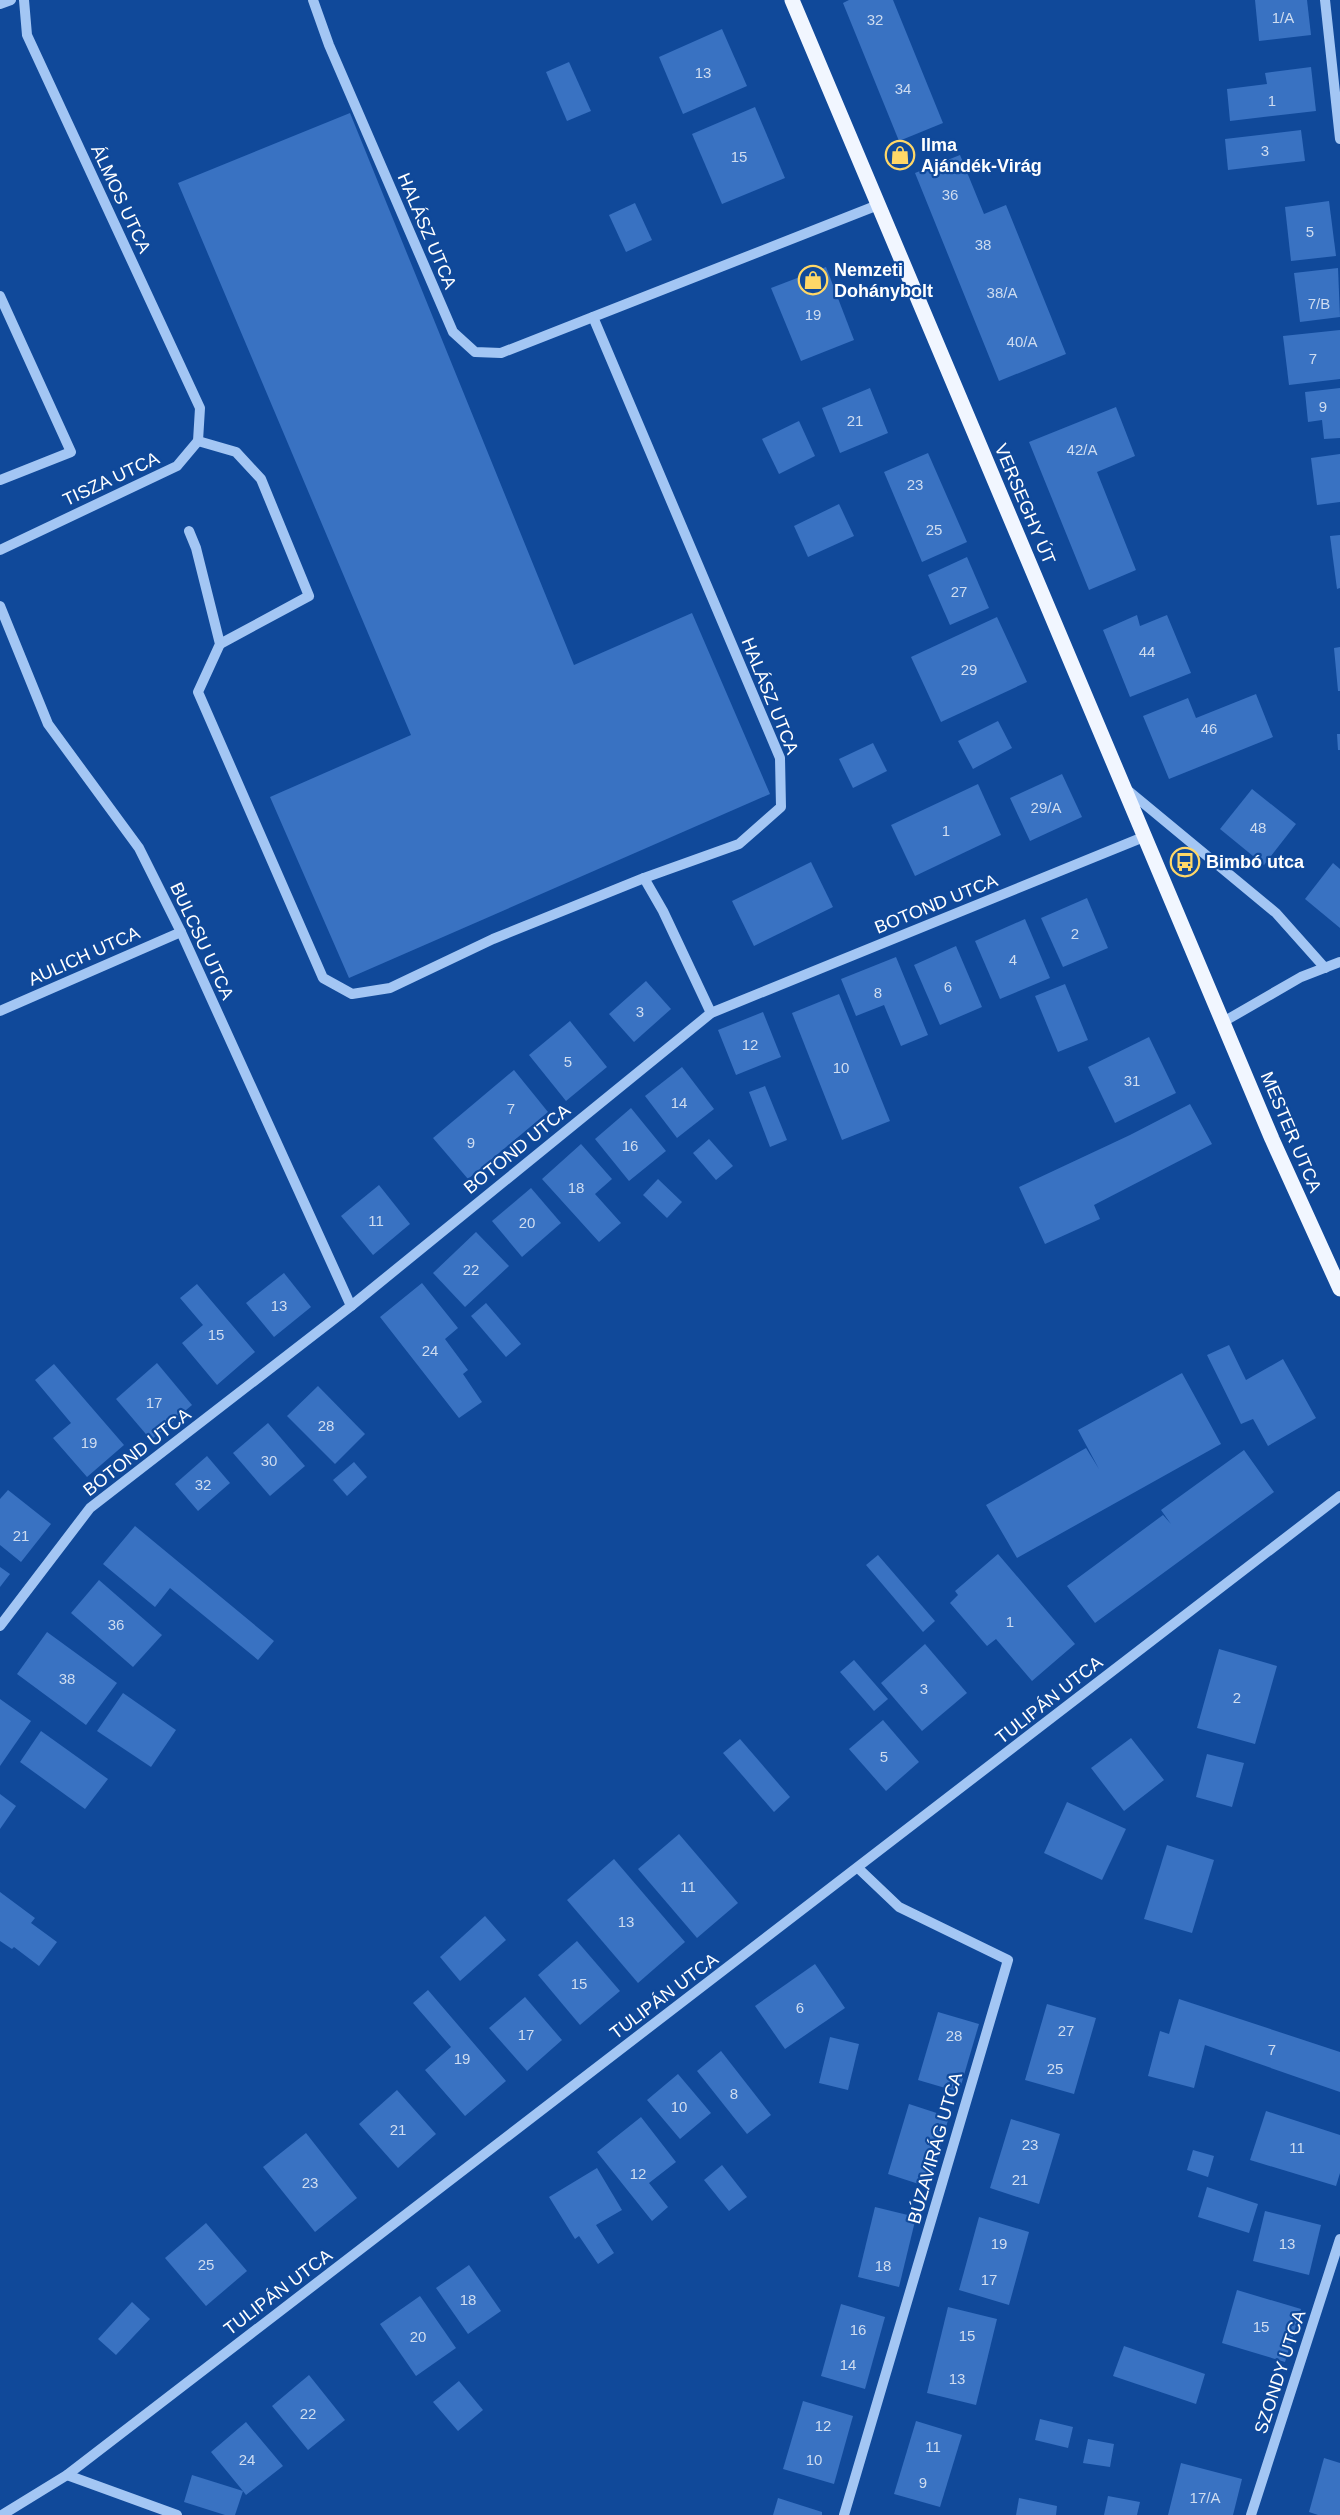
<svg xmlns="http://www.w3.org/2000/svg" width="1340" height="2515" font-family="Arial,sans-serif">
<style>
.building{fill:#3972c2}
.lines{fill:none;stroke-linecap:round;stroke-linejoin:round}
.minor{stroke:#a3c6f4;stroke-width:10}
.major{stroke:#f1f6ff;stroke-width:15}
.labels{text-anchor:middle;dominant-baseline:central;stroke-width:4.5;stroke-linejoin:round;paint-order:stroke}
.number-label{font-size:15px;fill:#cedcf0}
.poi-label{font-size:18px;font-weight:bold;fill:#fff;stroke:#10499a;text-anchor:start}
.street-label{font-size:18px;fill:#fff;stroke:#10499a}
</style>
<rect width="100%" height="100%" fill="#10499a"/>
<g class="building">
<polygon points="849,0 893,0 943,123 899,141 843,3"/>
<polygon points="1255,0 1307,0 1311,35 1259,41"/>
<polygon points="722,29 747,86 683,114 659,57"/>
<polygon points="569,62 591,111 567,121 546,72"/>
<polygon points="1311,67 1316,111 1230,121 1227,89 1267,84 1265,73"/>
<polygon points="755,107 785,178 722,204 692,134"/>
<polygon points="350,113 574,665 692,613 770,794 349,978 270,797 411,735 178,183"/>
<polygon points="1301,130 1305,161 1228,170 1225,139"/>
<polygon points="960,155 984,214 1006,205 1066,354 999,381 915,173"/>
<polygon points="1329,201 1336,256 1291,261 1285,207"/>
<polygon points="635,203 652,240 626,252 609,215"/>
<polygon points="826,267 854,340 801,361 771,288"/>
<polygon points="1338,268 1340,317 1300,322 1294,273"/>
<polygon points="1340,330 1340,379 1289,385 1283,336"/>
<polygon points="870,388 888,433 840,453 822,408"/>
<polygon points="1340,388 1340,438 1324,439 1322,420 1308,422 1305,392"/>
<polygon points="1116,407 1135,456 1097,472 1136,570 1089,590 1029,442"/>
<polygon points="799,421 815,456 779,474 762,439"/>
<polygon points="928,453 967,542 922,562 884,472"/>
<polygon points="1340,454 1340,502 1317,505 1311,458"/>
<polygon points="839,504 854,536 808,557 794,526"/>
<polygon points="1340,535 1340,588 1337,589 1330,536"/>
<polygon points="967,557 989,608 950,625 928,575"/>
<polygon points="1137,615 1140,626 1167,615 1191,673 1130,697 1103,630"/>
<polygon points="997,617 1027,682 941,722 911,657"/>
<polygon points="1340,647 1340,691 1338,691 1334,648"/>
<polygon points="1256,694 1273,737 1169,779 1143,716 1188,698 1196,718"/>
<polygon points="998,721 1012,748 973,769 958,741"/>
<polygon points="1337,734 1340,734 1340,750 1338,750"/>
<polygon points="873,743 887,771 853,788 839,759"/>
<polygon points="1062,774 1082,817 1030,841 1010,798"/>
<polygon points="978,784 1001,835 915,876 891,825"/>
<polygon points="1252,789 1296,824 1264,865 1220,829"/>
<polygon points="811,862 833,907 754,946 732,901"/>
<polygon points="1333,863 1340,869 1340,928 1305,899"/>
<polygon points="1087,898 1108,948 1063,967 1041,918"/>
<polygon points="1025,919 1050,978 1000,999 975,941"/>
<polygon points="956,946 982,1007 940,1025 914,965"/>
<polygon points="896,957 928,1035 901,1046 884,1005 856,1016 841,979"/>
<polygon points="646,981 671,1009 634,1042 609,1014"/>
<polygon points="1065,984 1088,1040 1058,1052 1035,996"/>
<polygon points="839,994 890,1121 842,1140 792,1013"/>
<polygon points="763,1012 781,1057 736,1075 718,1030"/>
<polygon points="570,1021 607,1067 566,1101 529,1055"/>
<polygon points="1149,1037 1176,1093 1115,1123 1088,1067"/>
<polygon points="682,1067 714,1109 677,1138 645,1096"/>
<polygon points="514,1070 548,1112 468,1179 433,1138"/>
<polygon points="765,1086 787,1140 770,1147 749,1092"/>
<polygon points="1190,1104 1212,1144 1094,1205 1100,1219 1045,1244 1019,1187 1130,1135"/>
<polygon points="631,1108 666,1151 629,1181 595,1139"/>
<polygon points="709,1139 733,1166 716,1180 693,1153"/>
<polygon points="581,1144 612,1179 595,1194 621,1223 599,1242 542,1179"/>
<polygon points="658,1179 682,1202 667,1218 643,1195"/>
<polygon points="379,1185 410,1224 373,1255 341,1216"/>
<polygon points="531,1188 561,1223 522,1257 492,1221"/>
<polygon points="476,1232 509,1266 465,1307 433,1273"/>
<polygon points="284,1273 311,1307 274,1337 246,1303"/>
<polygon points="422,1283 458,1328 445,1339 468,1370 463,1374 482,1402 459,1418 380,1317"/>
<polygon points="197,1284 255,1352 217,1385 182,1343 203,1325 180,1298"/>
<polygon points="486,1303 521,1344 506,1357 471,1316"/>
<polygon points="1229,1345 1246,1380 1283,1359 1316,1418 1268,1446 1253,1419 1241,1424 1207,1355"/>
<polygon points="157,1363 192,1405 151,1440 116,1399"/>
<polygon points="54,1364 124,1445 87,1477 53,1438 71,1423 35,1380"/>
<polygon points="1182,1373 1221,1444 1017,1558 986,1505 1086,1448 1099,1469 1078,1430"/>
<polygon points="318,1386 365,1434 335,1464 287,1416"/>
<polygon points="268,1423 305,1466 270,1496 233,1453"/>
<polygon points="1244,1450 1274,1492 1095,1623 1067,1586 1163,1515 1171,1524 1161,1510"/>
<polygon points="207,1456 230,1483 198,1511 175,1484"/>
<polygon points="354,1462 367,1477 347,1496 333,1480"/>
<polygon points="8,1490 51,1524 21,1562 0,1545 0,1499"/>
<polygon points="135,1526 274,1641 258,1660 170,1588 155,1607 103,1564"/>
<polygon points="998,1554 1075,1644 1032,1681 996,1639 987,1646 950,1603 958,1595 955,1591"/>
<polygon points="878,1555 935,1621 923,1632 866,1565"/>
<polygon points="0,1567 10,1574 0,1587"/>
<polygon points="99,1580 162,1635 133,1667 71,1613"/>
<polygon points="47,1632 117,1683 86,1725 17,1674"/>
<polygon points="925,1644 967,1693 922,1731 881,1683"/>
<polygon points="1219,1649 1277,1666 1255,1744 1197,1728"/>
<polygon points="854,1660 888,1699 874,1711 840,1672"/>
<polygon points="123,1693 176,1730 151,1767 97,1731"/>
<polygon points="0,1699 31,1721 0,1766"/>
<polygon points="883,1720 919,1762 886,1791 849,1749"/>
<polygon points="41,1731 108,1779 85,1809 20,1762"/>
<polygon points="1131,1738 1164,1780 1124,1811 1091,1768"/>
<polygon points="740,1739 790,1797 774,1812 723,1753"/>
<polygon points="1207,1754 1244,1763 1232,1807 1196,1797"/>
<polygon points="0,1794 16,1806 0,1829"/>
<polygon points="1067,1802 1126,1829 1102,1880 1044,1853"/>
<polygon points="679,1834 738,1903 697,1938 638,1869"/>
<polygon points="1167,1845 1214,1860 1192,1933 1144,1919"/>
<polygon points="614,1859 685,1942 638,1983 567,1900"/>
<polygon points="0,1892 35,1918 31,1923 57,1942 39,1966 14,1947 12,1949 0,1941"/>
<polygon points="485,1916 506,1940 460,1981 440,1957"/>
<polygon points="577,1941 620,1991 580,2025 538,1975"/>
<polygon points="815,1964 845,2008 785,2049 755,2006"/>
<polygon points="428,1990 506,2081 465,2116 425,2070 451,2047 413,2003"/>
<polygon points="525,1997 562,2040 527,2071 489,2028"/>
<polygon points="1179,1999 1340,2052 1340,2092 1205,2045 1194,2088 1148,2076 1160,2031 1169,2034"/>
<polygon points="1047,2004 1096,2018 1074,2094 1025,2080"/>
<polygon points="938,2012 979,2024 959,2092 918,2080"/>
<polygon points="830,2037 859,2044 848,2090 819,2083"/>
<polygon points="721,2051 771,2115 747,2134 697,2071"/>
<polygon points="678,2074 711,2113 680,2139 647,2100"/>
<polygon points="397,2090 436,2134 398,2168 359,2124"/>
<polygon points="909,2104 949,2117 928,2187 888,2174"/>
<polygon points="1266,2111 1340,2135 1340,2173 1336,2186 1250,2160"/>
<polygon points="641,2117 676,2162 649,2183 668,2207 652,2221 597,2152"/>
<polygon points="1011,2119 1060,2134 1039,2204 990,2188"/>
<polygon points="306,2133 357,2198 315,2232 263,2167"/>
<polygon points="1193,2150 1214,2156 1208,2177 1187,2170"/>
<polygon points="722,2165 747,2197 729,2211 704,2180"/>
<polygon points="597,2168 622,2210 596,2225 614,2253 598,2264 579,2236 575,2239 549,2197"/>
<polygon points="1207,2187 1258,2204 1249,2233 1198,2217"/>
<polygon points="875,2207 916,2217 899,2287 858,2277"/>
<polygon points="1265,2211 1321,2225 1309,2275 1253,2261"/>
<polygon points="979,2217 1029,2232 1009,2305 959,2290"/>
<polygon points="206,2223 247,2271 206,2306 165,2258"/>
<polygon points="469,2265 501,2311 468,2334 436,2288"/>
<polygon points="1237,2290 1301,2309 1285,2362 1222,2343"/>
<polygon points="420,2296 456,2348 416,2376 380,2324"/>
<polygon points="132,2302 150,2319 116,2355 98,2339"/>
<polygon points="841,2304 885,2317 865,2389 821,2376"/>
<polygon points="948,2307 997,2319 976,2405 927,2393"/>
<polygon points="1124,2346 1205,2374 1196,2404 1113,2376"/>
<polygon points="309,2375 345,2420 308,2450 272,2406"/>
<polygon points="459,2381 483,2410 458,2431 433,2402"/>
<polygon points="803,2401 853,2416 834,2484 783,2469"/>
<polygon points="1040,2419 1073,2427 1068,2448 1035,2440"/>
<polygon points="916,2421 962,2435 940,2507 894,2494"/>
<polygon points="246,2422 283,2466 246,2495 243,2491 235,2515 225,2515 184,2502 192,2475 243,2491 211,2452"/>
<polygon points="1088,2439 1114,2444 1110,2467 1083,2463"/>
<polygon points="1324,2458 1340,2463 1340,2515 1318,2515 1309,2512"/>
<polygon points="1181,2463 1242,2479 1233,2515 1168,2515"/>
<polygon points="1108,2496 1140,2502 1137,2515 1104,2515"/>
<polygon points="778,2498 822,2512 822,2515 773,2515"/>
<polygon points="1019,2498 1057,2506 1056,2515 1016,2515"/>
</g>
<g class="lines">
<g class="minor">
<polyline points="313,0 329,45 453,332 475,352 501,353 593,317"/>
<polyline points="1325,0 1340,139"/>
<polyline points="0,4 11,0"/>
<polyline points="0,296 71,452 0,480"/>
<polyline points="198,441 236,452 261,479 309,596 220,644"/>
<polyline points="189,531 196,548 220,644 198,692 323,978 352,994 390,988 493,939 644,878"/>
<polyline points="0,550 177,466 198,441 200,408 27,35 24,0"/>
<polyline points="0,606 48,724 139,848 181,932 351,1306"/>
<polyline points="1125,788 1276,913 1325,968"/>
<polyline points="0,1011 181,932"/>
<polyline points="711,1013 663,911 644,878 739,844 781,807 780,758 593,317 878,205"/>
<polyline points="1223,1022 1301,977 1340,962"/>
<polyline points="0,1626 90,1508 351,1306 711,1013 1146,836"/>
<polyline points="67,2475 177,2515"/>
<polyline points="2,2515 67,2475 1340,1496"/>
<polyline points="844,2515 1008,1960 899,1907 858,1868"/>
<polyline points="1251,2515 1340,2239"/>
</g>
<polyline class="major" points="792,0 1272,1139 1340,1289"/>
</g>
<defs>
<g id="shop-ring" transform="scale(1.5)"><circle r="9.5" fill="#10499a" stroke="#ffd767" stroke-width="1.5"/><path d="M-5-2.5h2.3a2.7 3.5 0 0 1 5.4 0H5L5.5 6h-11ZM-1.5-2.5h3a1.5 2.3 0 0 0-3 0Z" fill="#ffd767"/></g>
<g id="bus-ring" transform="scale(1.5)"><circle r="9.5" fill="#10499a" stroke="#ffd767" stroke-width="1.5"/><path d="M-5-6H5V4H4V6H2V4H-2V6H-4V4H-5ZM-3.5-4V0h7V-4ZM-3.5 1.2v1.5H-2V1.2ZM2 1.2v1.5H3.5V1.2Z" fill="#ffd767"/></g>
</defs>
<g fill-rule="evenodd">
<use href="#shop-ring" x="900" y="155"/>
<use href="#shop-ring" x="813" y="280"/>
<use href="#bus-ring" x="1185" y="862"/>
</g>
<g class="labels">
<g class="number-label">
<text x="1283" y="17">1/A</text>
<text x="875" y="19">32</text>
<text x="703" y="72">13</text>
<text x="903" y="88">34</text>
<text x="1272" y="100">1</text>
<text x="1265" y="150">3</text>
<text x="739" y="156">15</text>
<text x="950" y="194">36</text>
<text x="1310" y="231">5</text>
<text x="983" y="244">38</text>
<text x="1002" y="292">38/A</text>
<text x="1319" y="303">7/B</text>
<text x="813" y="314">19</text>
<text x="1022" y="341">40/A</text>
<text x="1313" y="358">7</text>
<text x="1323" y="406">9</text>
<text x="855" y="420">21</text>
<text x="1082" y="449">42/A</text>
<text x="915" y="484">23</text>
<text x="934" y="529">25</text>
<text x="959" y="591">27</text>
<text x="1147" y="651">44</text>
<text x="969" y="669">29</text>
<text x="1209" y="728">46</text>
<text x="1046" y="807">29/A</text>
<text x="1258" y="827">48</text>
<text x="946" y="830">1</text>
<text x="1075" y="933">2</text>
<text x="1013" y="959">4</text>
<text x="948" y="986">6</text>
<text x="878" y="992">8</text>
<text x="640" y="1011">3</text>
<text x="750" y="1044">12</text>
<text x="568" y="1061">5</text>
<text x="841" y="1067">10</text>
<text x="1132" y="1080">31</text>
<text x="679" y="1102">14</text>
<text x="511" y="1108">7</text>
<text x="471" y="1142">9</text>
<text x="630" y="1145">16</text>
<text x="576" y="1187">18</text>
<text x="376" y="1220">11</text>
<text x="527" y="1222">20</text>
<text x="471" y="1269">22</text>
<text x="279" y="1305">13</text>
<text x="216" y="1334">15</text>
<text x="430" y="1350">24</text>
<text x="154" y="1402">17</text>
<text x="326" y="1425">28</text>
<text x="89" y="1442">19</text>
<text x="269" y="1460">30</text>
<text x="203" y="1484">32</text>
<text x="21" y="1535">21</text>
<text x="1010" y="1621">1</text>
<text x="116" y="1624">36</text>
<text x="67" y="1678">38</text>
<text x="924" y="1688">3</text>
<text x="1237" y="1697">2</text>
<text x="884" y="1756">5</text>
<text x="688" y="1886">11</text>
<text x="626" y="1921">13</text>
<text x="579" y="1983">15</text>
<text x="800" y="2007">6</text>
<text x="1066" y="2030">27</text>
<text x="526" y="2034">17</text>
<text x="954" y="2035">28</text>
<text x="1272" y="2049">7</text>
<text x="462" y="2058">19</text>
<text x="1055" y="2068">25</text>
<text x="734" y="2093">8</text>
<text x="679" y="2106">10</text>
<text x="398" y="2129">21</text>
<text x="1030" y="2144">23</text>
<text x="1297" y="2147">11</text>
<text x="638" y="2173">12</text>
<text x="1020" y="2179">21</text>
<text x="310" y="2182">23</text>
<text x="999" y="2243">19</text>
<text x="1287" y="2243">13</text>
<text x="206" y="2264">25</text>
<text x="883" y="2265">18</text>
<text x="989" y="2279">17</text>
<text x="468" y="2299">18</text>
<text x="1261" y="2326">15</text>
<text x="858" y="2329">16</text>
<text x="967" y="2335">15</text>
<text x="418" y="2336">20</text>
<text x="848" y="2364">14</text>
<text x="957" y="2378">13</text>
<text x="308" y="2413">22</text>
<text x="823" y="2425">12</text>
<text x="933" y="2446">11</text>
<text x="247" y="2459">24</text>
<text x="814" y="2459">10</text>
<text x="923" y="2482">9</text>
<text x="1205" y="2497">17/A</text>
</g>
<g class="poi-label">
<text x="921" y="145">Ilma<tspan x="921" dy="21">Ajándék-Virág</tspan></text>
<text x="834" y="270">Nemzeti<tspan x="834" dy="21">Dohánybolt</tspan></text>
<text x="1206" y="862">Bimbó utca</text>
</g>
<g class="street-label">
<text transform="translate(121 199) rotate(65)">ÁLMOS UTCA</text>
<text transform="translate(427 231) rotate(67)">HALÁSZ UTCA</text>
<text transform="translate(111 479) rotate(-25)">TISZA UTCA</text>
<text transform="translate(1025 504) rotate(67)">VERSEGHY ÚT</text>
<text transform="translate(770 696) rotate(68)">HALÁSZ UTCA</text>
<text transform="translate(936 904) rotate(-22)">BOTOND UTCA</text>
<text transform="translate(202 941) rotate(65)">BULCSU UTCA</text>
<text transform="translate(84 956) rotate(-24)">AULICH UTCA</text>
<text transform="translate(1291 1132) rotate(67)">MESTER UTCA</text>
<text transform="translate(517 1149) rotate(-39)">BOTOND UTCA</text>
<text transform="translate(137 1452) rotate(-38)">BOTOND UTCA</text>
<text transform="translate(1049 1700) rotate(-38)">TULIPÁN UTCA</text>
<text transform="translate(664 1996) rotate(-37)">TULIPÁN UTCA</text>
<text transform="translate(935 2148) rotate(-74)">BÚZAVIRÁG UTCA</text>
<text transform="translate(278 2292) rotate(-37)">TULIPÁN UTCA</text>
<text transform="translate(1280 2372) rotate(-72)">SZONDY UTCA</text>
</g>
</g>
</svg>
